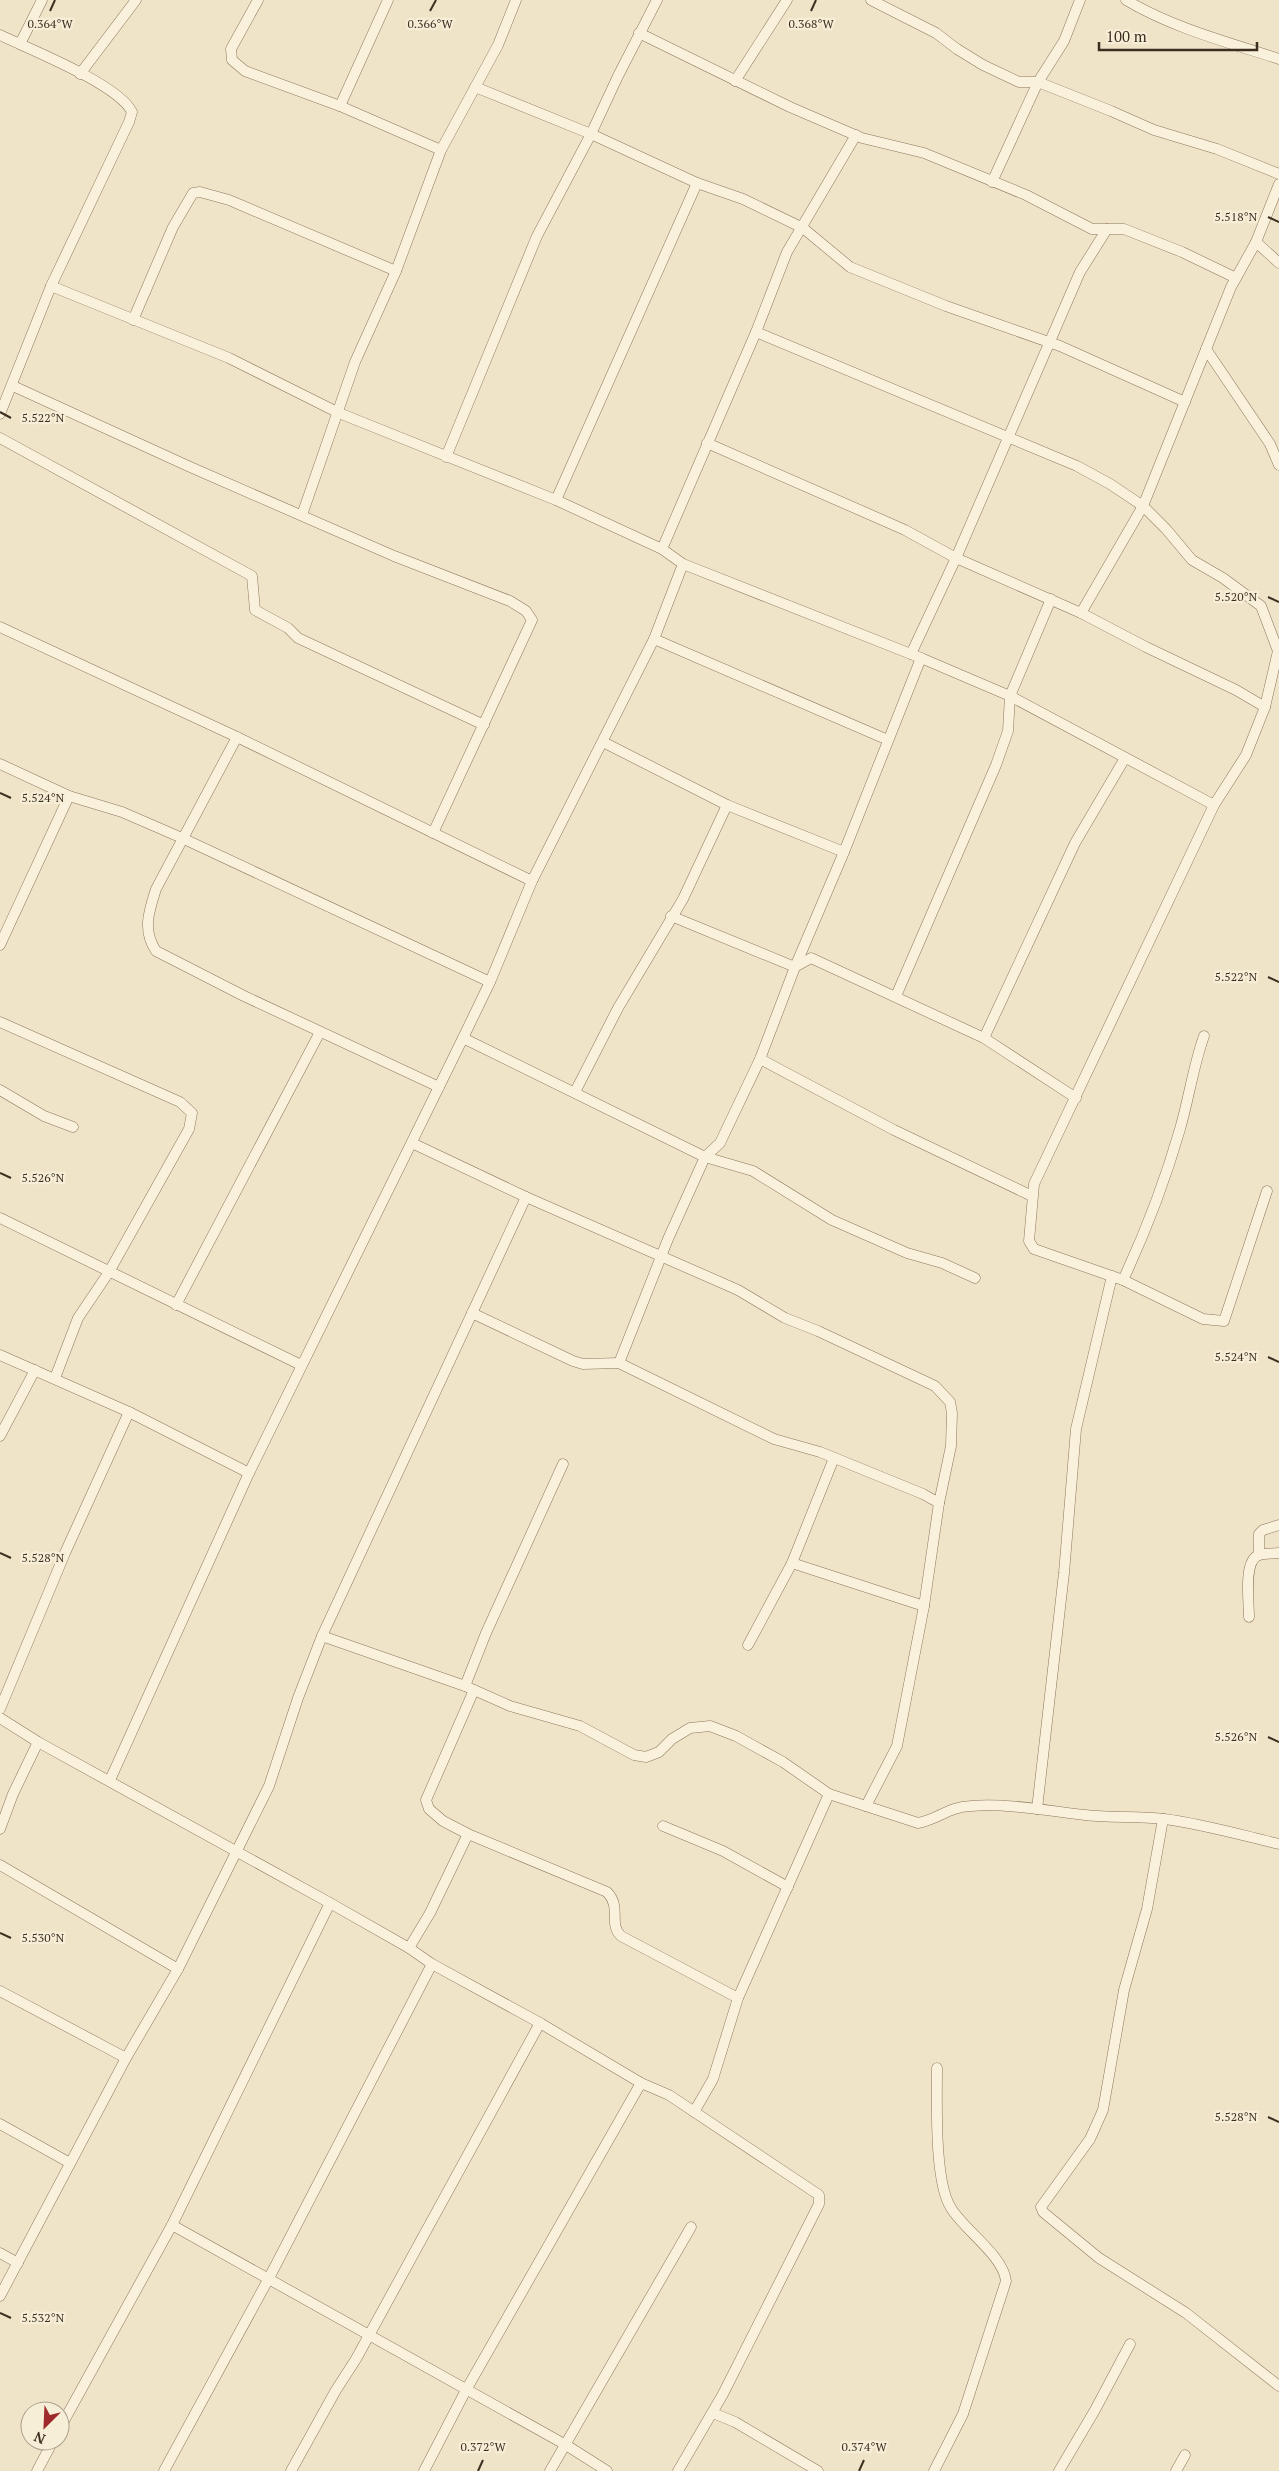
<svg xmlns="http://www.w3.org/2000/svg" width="1279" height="2471" font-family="'PT Serif',serif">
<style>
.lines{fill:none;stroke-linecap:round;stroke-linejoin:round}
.minor-casing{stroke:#8d765c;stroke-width:11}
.minor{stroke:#faf1dc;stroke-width:10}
.ticks{fill:none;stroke:#3d2e20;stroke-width:2}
.ticks-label{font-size:12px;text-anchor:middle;fill:#3d2e20;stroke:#f7eed8;stroke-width:4.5;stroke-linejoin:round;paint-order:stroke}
</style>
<rect width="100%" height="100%" fill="#f0e4c8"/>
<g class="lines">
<g class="minor-casing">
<g id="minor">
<polyline points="258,0 231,49 232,60 245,71 340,106 441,150"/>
<polyline points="871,0 936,33 957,49 983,65 1019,82 1038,82 1111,111 1154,130 1217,149 1279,174"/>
<path d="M 1126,0 C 1173,28 1227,42 1279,59"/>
<polyline points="639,33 790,107 862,138 924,153 1026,195 1092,229 1124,229 1182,252 1236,278"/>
<path d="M 0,35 C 31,50 118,84 132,112 L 129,122 L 51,286 L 0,414"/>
<polyline points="20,44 42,0"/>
<polyline points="80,74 136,0"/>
<polyline points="735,81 787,0"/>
<polyline points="475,87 591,134 697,183 743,199 803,228 850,267 946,306 1060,346 1185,402"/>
<polyline points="340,106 388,0"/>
<polyline points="992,182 1038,82 1064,41 1080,0"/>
<polyline points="1256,242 1279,263"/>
<polyline points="51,286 229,358 339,413 556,500 662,549 683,564 921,658 1010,696 1214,805"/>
<polyline points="133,320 173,227 193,193 200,192 229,200 396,271"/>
<polyline points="756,332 1077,466 1110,484 1143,506 1166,529 1192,560 1223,578 1261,606 1278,651 1265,707 1246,755 1214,805 1034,1184 1029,1241 1034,1249 1123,1280 1203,1319 1224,1321 1267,1191"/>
<polyline points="1206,349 1270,444 1279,465"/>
<polyline points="13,386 188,466 394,556 510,601 526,611 532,620 433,833"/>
<polyline points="0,438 252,576 255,610 288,628 298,638 484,725"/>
<polyline points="707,443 905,530 956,558 1081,613 1146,647 1236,690 1265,707"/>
<polyline points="446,457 537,236 591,134 618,76 657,0"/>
<polyline points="556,500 697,183"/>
<polyline points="302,515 355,362 396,271 441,150 498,45 516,0"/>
<polyline points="662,549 756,332 787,252 856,135"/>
<polyline points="1081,613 1143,506 1231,287 1256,242 1279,184"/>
<polyline points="0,627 237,737 532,881"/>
<polyline points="654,639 888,740"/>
<polyline points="911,654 956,558 1080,272 1107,229"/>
<path d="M 237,737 L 156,889 C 149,911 142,930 156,951 L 244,996 L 439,1087"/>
<polyline points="603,742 727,805 844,852"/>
<polyline points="0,764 69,796 122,812 182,838 490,982"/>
<polyline points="671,916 795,967 811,958 984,1038 1076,1098"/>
<polyline points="0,945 69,796"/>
<polyline points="896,996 996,765 1008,731 1010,696 1051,599"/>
<polyline points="0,1022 180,1102 192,1113 189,1129 109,1272 78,1318 55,1378"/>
<polyline points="463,1038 705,1157 753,1171 832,1220 907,1253 942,1263 975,1278"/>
<polyline points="984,1038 1075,843 1125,758"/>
<polyline points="760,1059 894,1130 1032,1196"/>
<polyline points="0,1090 44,1116 73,1127"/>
<polyline points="575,1092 618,1008 683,899 727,805"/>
<polyline points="412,1143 526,1197 738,1290 785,1318 818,1331 935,1386 950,1402 952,1413 951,1446 939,1503 924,1606 897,1746 866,1806"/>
<polyline points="0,1218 301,1365"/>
<path d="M 1123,1280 C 1146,1231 1165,1181 1180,1129 C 1189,1098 1193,1067 1204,1036"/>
<polyline points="176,1305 320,1032"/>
<polyline points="472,1313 573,1361 583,1364 619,1363 774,1439 820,1452 923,1494 939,1503"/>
<polyline points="0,1355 129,1412 249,1473"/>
<polyline points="619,1363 668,1239 705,1157 720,1143 760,1059 795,967 844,852 921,658"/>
<polyline points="0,1436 35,1370"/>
<polyline points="1259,1555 1259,1534 1263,1530 1279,1525"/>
<polyline points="792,1563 924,1606"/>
<path d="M 1249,1617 C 1249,1602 1243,1560 1259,1555 C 1265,1553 1273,1554 1279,1553"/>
<path d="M 322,1636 L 465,1686 L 510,1706 L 580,1726 L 634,1755 L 646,1757 L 659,1752 L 672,1739 L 690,1728 L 710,1726 L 736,1736 L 783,1762 L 829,1794 L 918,1823 C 939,1819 948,1807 971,1806 C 1009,1803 1048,1811 1085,1815 C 1111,1818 1138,1816 1164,1819 C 1203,1824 1241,1835 1279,1844"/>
<polyline points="748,1645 792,1563 834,1458"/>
<polyline points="465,1686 486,1633 563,1464"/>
<path d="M 474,1690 L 426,1800 L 429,1809 L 443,1821 L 468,1834 L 607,1892 C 622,1907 608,1924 621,1936 L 738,1998"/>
<polyline points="0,1709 65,1553 129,1412"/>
<polyline points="0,1718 38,1742 330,1903 409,1948 432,1964 540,2023 641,2083 669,2095 819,2195 819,2204 723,2394 678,2471"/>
<polyline points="110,1780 249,1473 463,1038 490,982 532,881 654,639 683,564"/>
<polyline points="1037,1809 1064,1573 1076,1429 1112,1276"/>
<polyline points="1163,1819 1147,1909 1124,1990 1103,2110 1090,2139 1041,2207 1043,2212 1099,2258 1186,2313 1279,2386"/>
<polyline points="663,1826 723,1851 788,1887"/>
<polyline points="0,1829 13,1794 38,1742"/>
<polyline points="0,1865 178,1969"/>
<polyline points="409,1948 430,1913 468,1834"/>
<polyline points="0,1991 126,2058"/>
<polyline points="694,2112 713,2079 738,1998 829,1794"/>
<polyline points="0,2124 70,2163"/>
<polyline points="172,2225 566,2445 607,2471"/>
<polyline points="0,2253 18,2263"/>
<polyline points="0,2296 126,2058 178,1969 269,1786 298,1698 322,1636 526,1197"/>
<polyline points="713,2413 735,2422 818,2471"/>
<polyline points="60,2428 172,2225 330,1903"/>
<polyline points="37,2471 53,2441"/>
<polyline points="164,2471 269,2278 432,1964"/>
<polyline points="291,2471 336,2390 356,2359 540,2023"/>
<polyline points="424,2471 466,2390 641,2083"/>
<polyline points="550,2471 691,2227"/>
<path d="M 934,2471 L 963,2414 L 1006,2281 C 1003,2255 964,2230 951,2208 C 934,2182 937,2101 937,2068"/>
<polyline points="1059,2471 1095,2410 1130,2344"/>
<polyline points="1176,2471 1185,2455"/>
</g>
</g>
<use href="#minor" class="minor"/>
</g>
<path class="ticks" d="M 50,11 L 55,0M 430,11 L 436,0M 811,11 L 816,0M 1268,217 L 1279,222M 0,412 L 11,418M 1268,597 L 1279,602M 0,793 L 11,798M 1268,977 L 1279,982M 0,1173 L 11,1178M 1268,1357 L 1279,1362M 0,1553 L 11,1558M 1268,1737 L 1279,1742M 0,1933 L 11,1938M 1268,2117 L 1279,2122M 0,2313 L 11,2318M 478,2471 L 483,2460M 859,2471 L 864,2460"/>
<g class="ticks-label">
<text x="50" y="28">0.364°W</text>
<text x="430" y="28">0.366°W</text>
<text x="811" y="28">0.368°W</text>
<text x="1236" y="221">5.518°N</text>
<text x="43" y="422">5.522°N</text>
<text x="1236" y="601">5.520°N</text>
<text x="43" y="802">5.524°N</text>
<text x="1236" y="981">5.522°N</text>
<text x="43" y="1182">5.526°N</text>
<text x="1236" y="1361">5.524°N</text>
<text x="43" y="1562">5.528°N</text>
<text x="1236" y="1741">5.526°N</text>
<text x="43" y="1942">5.530°N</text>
<text x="1236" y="2121">5.528°N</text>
<text x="43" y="2322">5.532°N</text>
<text x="483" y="2451">0.372°W</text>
<text x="864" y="2451">0.374°W</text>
</g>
<g transform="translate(45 2426) rotate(204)"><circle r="24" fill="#f7eed8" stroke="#ada18e"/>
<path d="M0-4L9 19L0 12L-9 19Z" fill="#9e2a2b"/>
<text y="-8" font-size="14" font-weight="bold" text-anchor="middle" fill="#3d2e20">N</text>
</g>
<path d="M1099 42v8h158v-8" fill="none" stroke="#3d2e20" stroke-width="2.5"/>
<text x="1106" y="42" font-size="15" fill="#3d2e20" stroke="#f7eed8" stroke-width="4" paint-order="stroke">100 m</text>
</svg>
